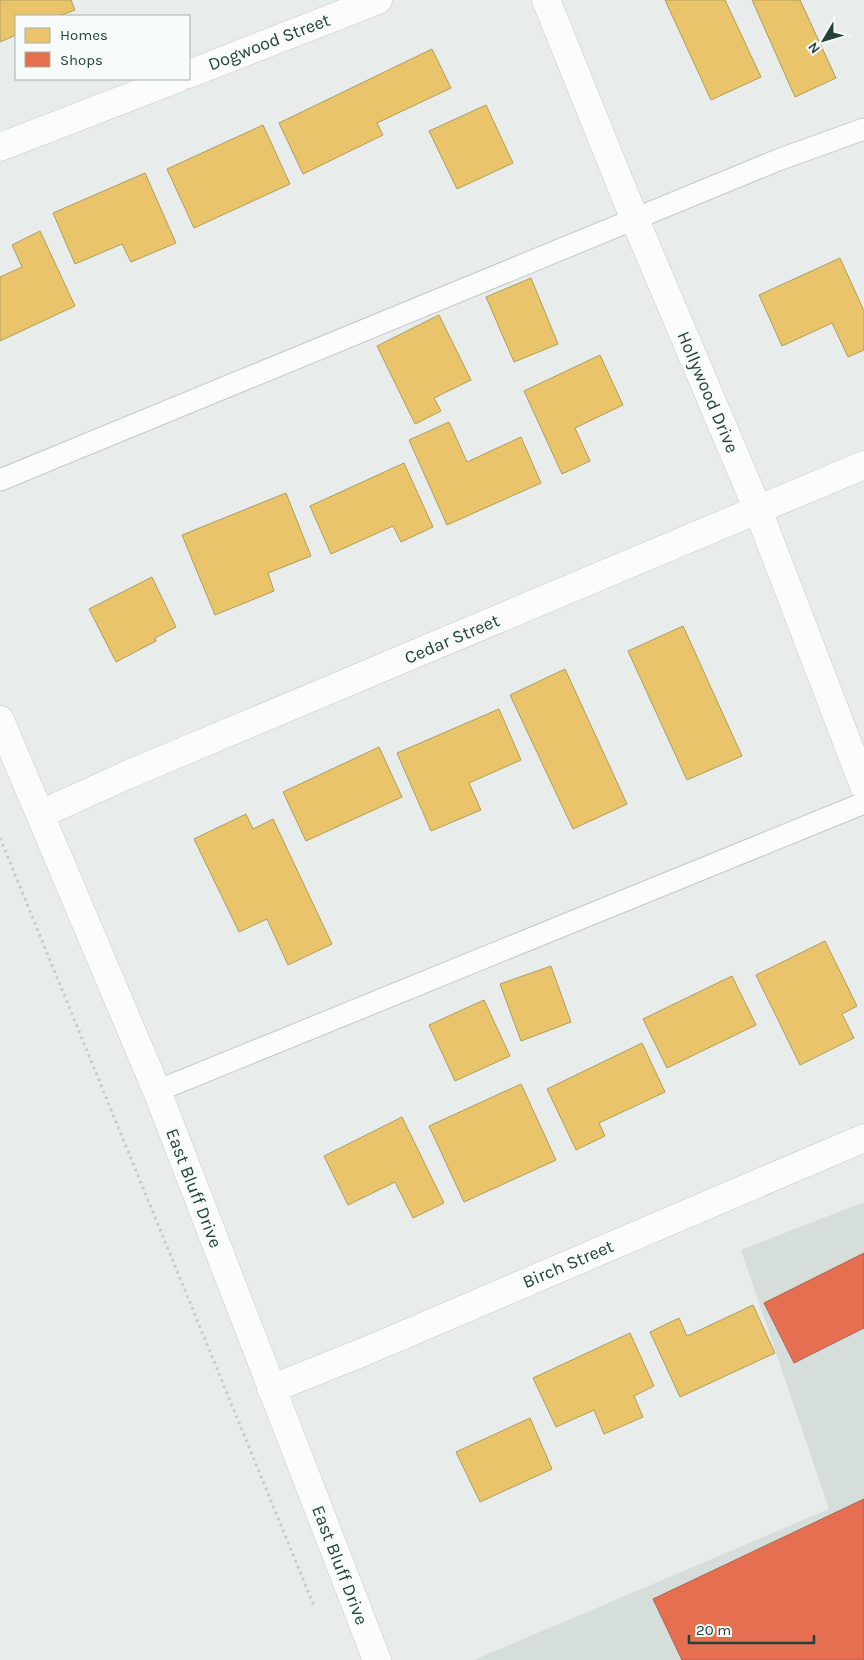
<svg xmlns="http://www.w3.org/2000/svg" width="864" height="1660" font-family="Karla,sans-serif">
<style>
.built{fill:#d6dedb}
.homes{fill:#e9c46a;stroke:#ae9d5c}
.shops{fill:#e76f51;stroke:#ac624a}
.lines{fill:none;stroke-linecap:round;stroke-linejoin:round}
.lane-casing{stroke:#c5cac8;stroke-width:23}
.street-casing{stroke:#c5cac8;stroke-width:29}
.secondary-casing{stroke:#c3cbc8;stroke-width:29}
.path{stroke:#c3ccca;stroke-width:3;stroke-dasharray:2.5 4;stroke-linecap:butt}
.lane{stroke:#fcfcfc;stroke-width:21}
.street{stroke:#fcfcfc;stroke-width:28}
.secondary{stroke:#fcfcfc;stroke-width:28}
.labels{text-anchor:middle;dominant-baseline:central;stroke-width:5;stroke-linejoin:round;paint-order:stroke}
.street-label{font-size:18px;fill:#24423a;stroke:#f7fbf9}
</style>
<rect width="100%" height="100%" fill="#e8edeb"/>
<polygon class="built" points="864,1202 864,1660 474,1660 829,1509 741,1250"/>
<g class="homes">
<polygon points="0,0 71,0 75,10 59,16 16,16 16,35 0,42"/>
<polygon points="665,0 725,0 761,77 711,100"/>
<polygon points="752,0 800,0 836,78 795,97"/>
<polygon points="432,49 451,88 377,123 383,135 303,174 279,123"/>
<polygon points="486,105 513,163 457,189 429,131"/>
<polygon points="263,125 290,184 194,228 167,169"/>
<polygon points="145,173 176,243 131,262 122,244 75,264 53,213"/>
<polygon points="40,231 75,306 0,341 0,277 22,267 12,245"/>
<polygon points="840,258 864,311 864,350 848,357 832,323 782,346 759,295"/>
<polygon points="531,278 558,344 514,362 486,297"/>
<polygon points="439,315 471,380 434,398 441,411 415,424 377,346"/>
<polygon points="600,355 623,405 575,428 590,461 562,474 524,391"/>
<polygon points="449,422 467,462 521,437 541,483 447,525 409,440"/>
<polygon points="404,463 433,527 401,542 393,526 331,554 310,506"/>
<polygon points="286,493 311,556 268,573 274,591 215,615 182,535"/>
<polygon points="152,577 176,627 155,638 156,641 116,662 89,609"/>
<polygon points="683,626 742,756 687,780 628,651"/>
<polygon points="565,669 627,804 573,829 510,695"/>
<polygon points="499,709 521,760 469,783 481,810 431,831 397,753"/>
<polygon points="379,747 402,797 306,841 283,792"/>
<polygon points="246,814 253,829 273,819 332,944 288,965 267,919 239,932 194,839"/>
<polygon points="825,941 857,1006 842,1014 854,1038 800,1065 756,975"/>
<polygon points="551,966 571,1022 521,1041 500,984"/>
<polygon points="732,976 756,1025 667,1068 643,1019"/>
<polygon points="484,1000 510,1056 455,1081 429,1025"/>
<polygon points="642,1043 665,1092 599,1123 605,1136 576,1150 547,1089"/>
<polygon points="521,1084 556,1160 464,1202 429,1126"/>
<polygon points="402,1117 444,1203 413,1218 395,1182 348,1205 324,1156"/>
<polygon points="753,1305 775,1353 680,1397 650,1332 679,1318 687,1336"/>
<polygon points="630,1333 654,1386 634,1396 643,1417 604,1434 594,1410 556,1427 533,1378"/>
<polygon points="530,1418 552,1469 480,1502 456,1452"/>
</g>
<g class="shops">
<polygon points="864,1253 864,1328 794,1363 764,1303"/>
<polygon points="864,1499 864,1660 682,1660 653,1599"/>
</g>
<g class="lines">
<g class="lane-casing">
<g id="lane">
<polyline points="0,480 778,160 864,129"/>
<polyline points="157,1091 864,803"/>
</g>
</g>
<g class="street-casing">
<g id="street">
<polyline points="546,0 635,220 758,510 864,786"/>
<polyline points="189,74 378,0"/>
<polyline points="0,147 176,79"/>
<polyline points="41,814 127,775 864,465"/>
<polyline points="271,1389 366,1351 864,1138"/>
</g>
</g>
<g class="secondary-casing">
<polyline id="secondary" points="0,720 157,1091 377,1660"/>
</g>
<polyline class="path" points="0,838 314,1606"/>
<use href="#lane" class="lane"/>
<use href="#street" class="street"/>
<use href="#secondary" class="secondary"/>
</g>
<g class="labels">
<g class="street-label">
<text transform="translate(269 42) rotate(-21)">Dogwood Street</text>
<text transform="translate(708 392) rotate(67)">Hollywood Drive</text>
<text transform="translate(452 639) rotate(-23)">Cedar Street</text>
<text transform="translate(194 1188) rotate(69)">East Bluff Drive</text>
<text transform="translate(568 1264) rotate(-23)">Birch Street</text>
<text transform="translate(340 1565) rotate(69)">East Bluff Drive</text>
</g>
</g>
<rect x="15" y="15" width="175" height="65" fill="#f7fbf9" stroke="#a3b1ad"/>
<rect x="25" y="28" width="25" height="15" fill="#e9c46a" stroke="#a3b1ad"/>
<text x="60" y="40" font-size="15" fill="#24423a">Homes</text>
<rect x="25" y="52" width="25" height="15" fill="#e76f51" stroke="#a3b1ad"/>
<text x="60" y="65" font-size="15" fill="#24423a">Shops</text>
<g transform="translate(824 40) rotate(232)" stroke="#f7fbf9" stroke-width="4" paint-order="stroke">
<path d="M0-4L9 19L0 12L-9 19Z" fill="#24423a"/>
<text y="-8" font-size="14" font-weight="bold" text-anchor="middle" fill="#24423a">N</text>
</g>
<path d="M689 1635v8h125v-8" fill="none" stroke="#24423a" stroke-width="2.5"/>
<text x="696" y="1635" font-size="15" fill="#24423a" stroke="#f7fbf9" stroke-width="4" paint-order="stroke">20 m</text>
</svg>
